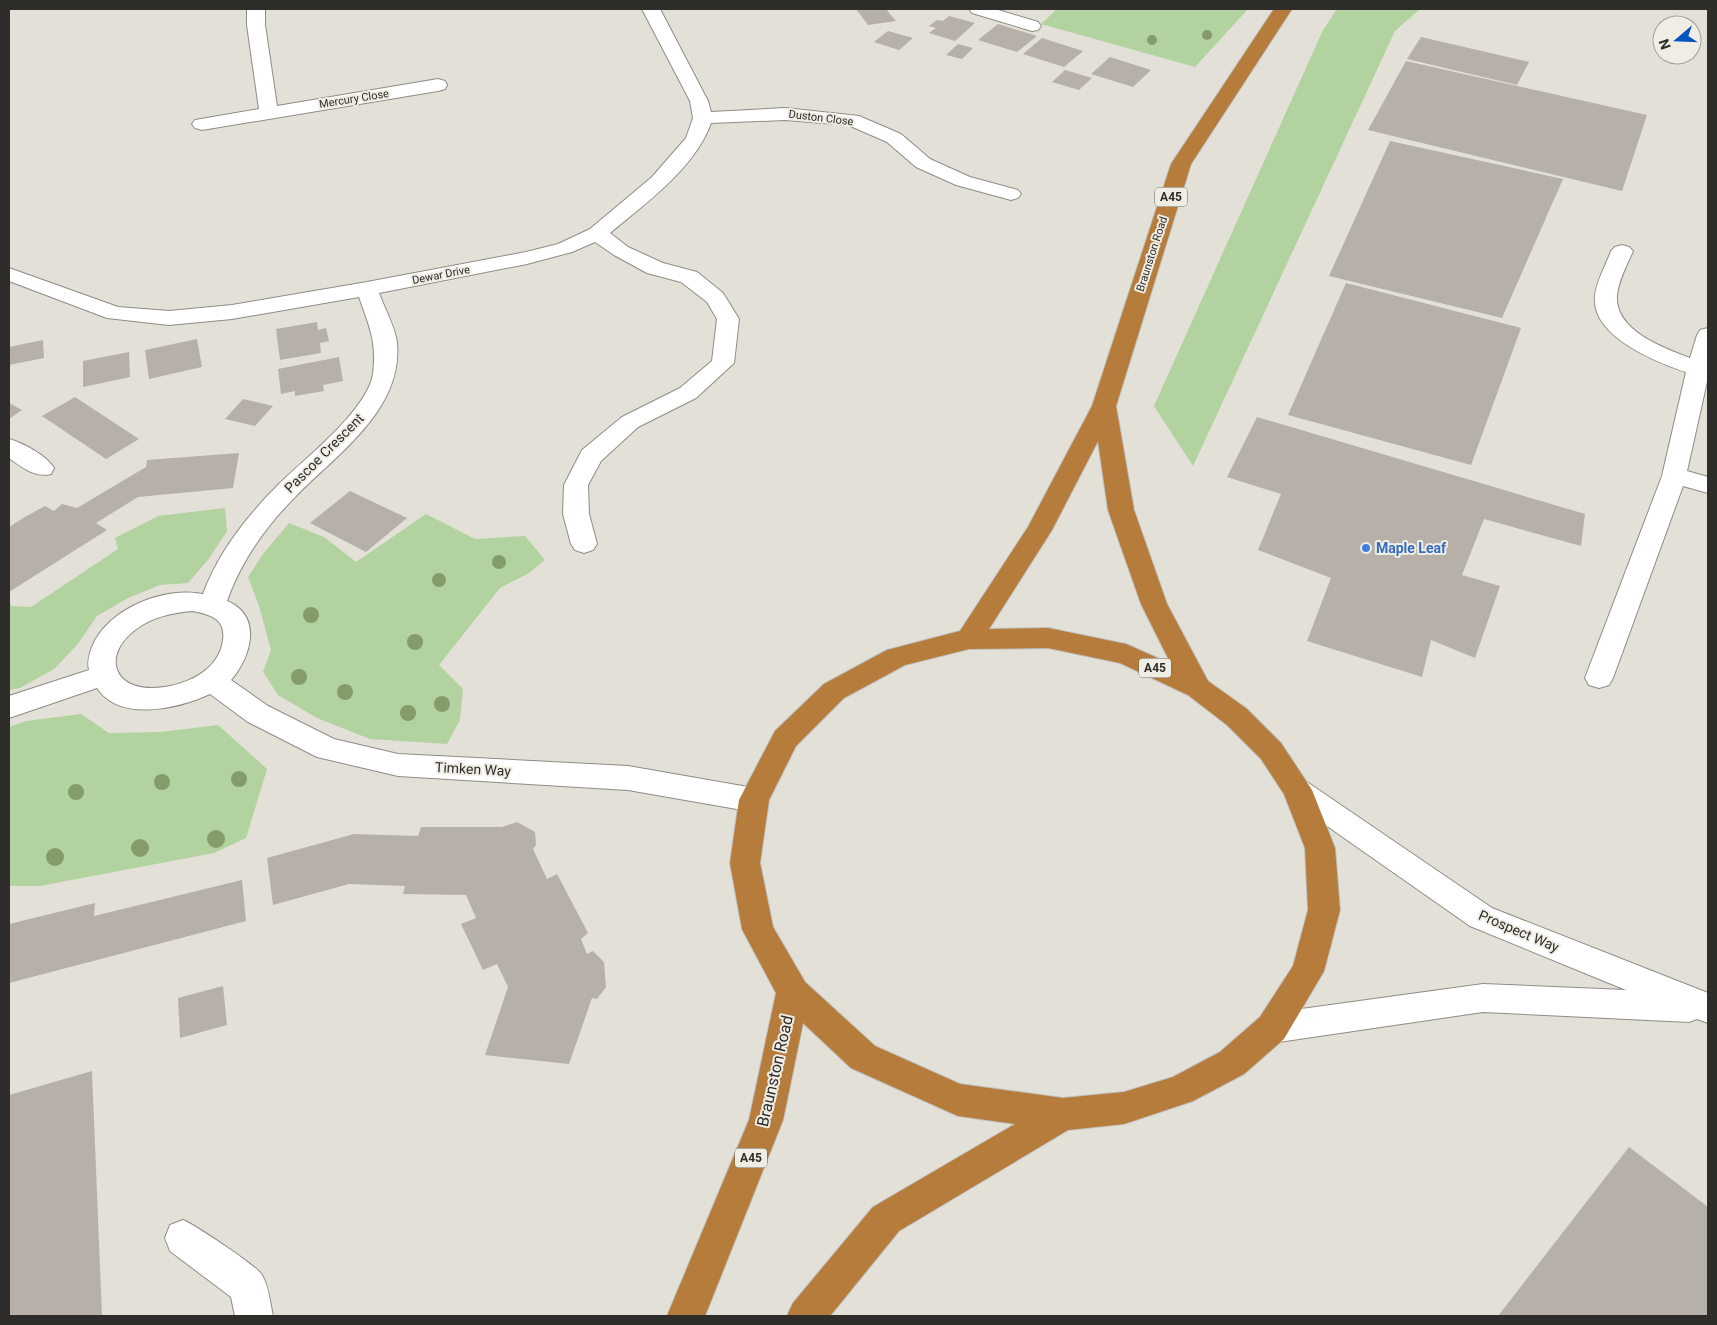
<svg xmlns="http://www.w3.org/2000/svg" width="1717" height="1325" font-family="Roboto,sans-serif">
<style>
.green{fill:#b2d29f}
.building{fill:#b6b0a9}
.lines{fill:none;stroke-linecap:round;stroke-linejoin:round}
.minor-casing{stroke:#8e8c84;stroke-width:2}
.highway-casing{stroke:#c0c0bf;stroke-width:2}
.minor{fill:#fff;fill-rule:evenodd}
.highway{fill:#b67c3c;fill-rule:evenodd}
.tree{fill:#849c69}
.shop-dot{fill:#3f7fe0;stroke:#f0ede5;stroke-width:2}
.labels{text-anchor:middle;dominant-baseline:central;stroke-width:4;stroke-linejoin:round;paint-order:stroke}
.far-street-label{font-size:11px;fill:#2e2d2a;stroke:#f0ede5}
.shield{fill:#f0ede5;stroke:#686762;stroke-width:1}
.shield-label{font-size:12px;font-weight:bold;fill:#2e2d2a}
.street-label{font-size:14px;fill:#2e2d2a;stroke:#f0ede5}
.shop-label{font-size:14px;font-weight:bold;fill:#366cbe;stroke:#f0ede5;text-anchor:start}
.near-street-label{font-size:16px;fill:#2e2d2a;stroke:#f0ede5}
</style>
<rect width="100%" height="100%" fill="#e3e0d8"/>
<g class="green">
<polygon points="1057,9 1248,9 1195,67 1041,24"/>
<polygon points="1337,9 1420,9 1395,31 1193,466 1154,406 1323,30"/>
<polygon points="225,508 227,531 208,560 188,583 160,585 128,598 97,616 77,645 54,669 20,688 9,690 9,603 12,606 31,607 118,549 115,538 158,516"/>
<polygon points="426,514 475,539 525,536 545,560 529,573 500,588 439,665 463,689 460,720 447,744 370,739 317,718 278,695 263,672 271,650 259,606 248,577 263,554 289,523 324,537 356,562"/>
<polygon points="81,714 109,733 161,732 218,725 267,769 246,838 214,853 40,886 9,886 9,727 26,721"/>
</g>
<g class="building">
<polygon points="856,9 886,9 896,21 868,25"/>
<polygon points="949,16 975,23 955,41 929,33 936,28 929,26 937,20 943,21"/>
<polygon points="998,24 1037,36 1017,52 978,40"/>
<polygon points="888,31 913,38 899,50 874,42"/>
<polygon points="1421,37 1529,62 1517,85 1407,59"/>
<polygon points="1042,38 1083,51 1064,67 1023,54"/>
<polygon points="958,44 973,48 962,59 946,55"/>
<polygon points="1110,57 1151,70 1133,87 1091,74"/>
<polygon points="1406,61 1647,115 1622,191 1368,130"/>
<polygon points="1065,70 1092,78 1079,90 1052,82"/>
<polygon points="1390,141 1563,179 1502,318 1329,276"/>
<polygon points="1346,283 1521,328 1471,465 1288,415"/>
<polygon points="317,322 318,330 326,328 329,341 320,343 321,353 280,360 276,329"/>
<polygon points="197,339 202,367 149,379 145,350"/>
<polygon points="43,340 44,358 9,365 9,347"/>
<polygon points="129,352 130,377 83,387 83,361"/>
<polygon points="339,357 343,381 323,385 324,391 295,396 295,391 281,394 278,369"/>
<polygon points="75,397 139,439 106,459 42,416"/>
<polygon points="243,399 273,406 255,426 225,419"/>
<polygon points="9,403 22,410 9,419"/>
<polygon points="1257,417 1585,514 1581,546 1484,519 1462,575 1500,586 1475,658 1431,640 1422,677 1307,641 1331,578 1258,550 1281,494 1227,477"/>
<polygon points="239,453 233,488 138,497 96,523 107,530 9,592 9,527 25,517 45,506 54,511 62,504 77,508 146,467 147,460"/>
<polygon points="350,491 407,518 366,552 310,523"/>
<polygon points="517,822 535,832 536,845 533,849 547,879 557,874 588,933 581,939 587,954 593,951 604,962 606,987 597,999 592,998 569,1064 485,1055 508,987 497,964 483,970 461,924 476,918 466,895 403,894 405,886 349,884 273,905 267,858 354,834 418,836 421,827 502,827"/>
<polygon points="242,880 246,921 9,983 9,924 95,903 94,916"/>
<polygon points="223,986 227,1025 180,1038 178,998"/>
<polygon points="92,1071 102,1316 9,1316 9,1095"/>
<polygon points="1629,1147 1708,1207 1708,1316 1498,1316"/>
</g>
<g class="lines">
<g class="minor-casing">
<g id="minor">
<polygon points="247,9 265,9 265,25 277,106 438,79 445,81 447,85 445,89 438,91 202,130 195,128 192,124 195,120 259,109 247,25"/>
<path d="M 642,9 L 660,9 L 708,101 L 711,112 L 785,108 L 859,116 L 901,134 L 930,159 L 970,177 L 1018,190 L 1021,194 L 1018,198 L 1011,200 L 956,185 L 916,167 L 887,142 L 848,125 L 785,120 L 711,123 C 695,168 646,203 610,233 L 628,247 L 663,263 L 697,272 L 723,293 L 739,319 L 734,363 L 696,398 L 638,427 L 601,461 L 588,485 L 589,514 L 597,544 L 593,550 L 584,553 L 575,550 L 571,544 L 563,514 L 564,485 L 582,450 L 622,417 L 680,388 L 712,361 L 717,319 L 707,302 L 681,282 L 647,273 L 614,255 L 595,242 L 572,252 L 527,264 L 379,293 C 384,307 396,329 397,343 C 403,410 337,454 296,496 C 266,526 241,561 227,601 C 263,616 251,657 231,680 L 268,706 L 334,739 L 398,754 L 628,766 L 754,788 L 764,792 L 769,800 L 764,808 L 754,812 L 628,790 L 398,776 L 317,757 L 248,722 L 210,694 C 180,708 120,723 97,688 L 9,718 L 9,696 L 89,670 C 87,662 89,655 92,647 C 107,609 164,586 203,594 C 218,553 248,515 278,485 C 304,459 367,411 373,374 C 377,341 369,326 359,297 L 232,319 L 169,325 L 107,318 L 9,281 L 9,268 L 118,307 L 169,311 L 232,305 L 367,282 L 526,252 L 558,244 L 590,229 L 652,177 L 686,138 L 693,118 L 690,101 ZM 192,611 C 210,614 226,619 223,640 C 219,672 183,687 153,688 C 112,689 103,654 135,630 C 152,617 171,613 192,611 Z"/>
<polygon points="969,9 995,9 1038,22 1041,26 1038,30 1032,31 972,13"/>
<path d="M 1622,245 L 1629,247 L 1633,251 C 1627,265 1618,281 1617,296 C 1615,331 1664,348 1690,358 L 1697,335 L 1700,330 L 1708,328 L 1708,377 L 1687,471 L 1708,477 L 1708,493 L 1683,486 L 1613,678 L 1609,685 L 1599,688 L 1589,685 L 1585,678 L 1662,476 L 1686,372 C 1656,362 1590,336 1595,295 C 1597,280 1606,265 1611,251 L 1615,247 Z"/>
<path d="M 9,439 C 23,443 46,455 54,468 L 51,474 C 34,478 22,467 9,458 Z"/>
<polygon points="1297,778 1307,782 1492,908 1708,993 1708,1023 1697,1019 1689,1022 1483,1012 1272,1043 1260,1039 1255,1028 1260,1017 1272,1013 1483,984 1626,990 1470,926 1287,798 1282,790 1287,782"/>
<path d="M 183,1220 C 195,1225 257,1266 262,1275 C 269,1287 270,1303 273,1316 L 235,1316 L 231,1297 L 170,1251 L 165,1238 L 170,1225 Z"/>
</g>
</g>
<g class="highway-casing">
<path id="highway" d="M 1274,9 L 1292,9 L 1191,164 L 1116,406 L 1134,510 L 1167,604 L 1208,681 L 1247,709 L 1281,743 L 1312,790 L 1335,848 L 1340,910 L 1324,971 L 1284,1039 L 1244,1074 L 1193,1101 L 1124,1124 L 1068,1130 L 899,1231 L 830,1316 L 787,1316 L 793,1303 L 873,1207 L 1015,1124 L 958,1116 L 851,1068 L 803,1023 L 783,1120 L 705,1316 L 667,1316 L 749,1120 L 776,993 L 742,929 L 730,863 L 739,800 L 775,731 L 824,684 L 887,650 L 960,631 L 1028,527 L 1092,406 L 1171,164 ZM 1098,441 L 1108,510 L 1141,604 L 1171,664 L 1126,644 L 1048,628 L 989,629 L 1052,530 ZM 1048,648 L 1120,663 L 1188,695 L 1227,725 L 1261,759 L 1284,794 L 1305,848 L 1308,910 L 1293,966 L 1260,1017 L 1220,1052 L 1173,1077 L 1124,1092 L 1063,1098 L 960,1084 L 875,1046 L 805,982 L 773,927 L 760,863 L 769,800 L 796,746 L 844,698 L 905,665 L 969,649 Z"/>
</g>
<use href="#minor" class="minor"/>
<use href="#highway" class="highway"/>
</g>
<g class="tree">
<circle cx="1207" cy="35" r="5"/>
<circle cx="1152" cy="40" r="5"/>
<circle cx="499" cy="562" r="7"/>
<circle cx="439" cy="580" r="7"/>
<circle cx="311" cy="615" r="8"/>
<circle cx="415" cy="642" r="8"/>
<circle cx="299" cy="677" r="8"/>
<circle cx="345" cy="692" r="8"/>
<circle cx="442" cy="704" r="8"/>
<circle cx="408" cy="713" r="8"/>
<circle cx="239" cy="779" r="8"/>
<circle cx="162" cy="782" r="8"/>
<circle cx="76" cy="792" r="8"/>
<circle cx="216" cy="839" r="9"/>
<circle cx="140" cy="848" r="9"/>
<circle cx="55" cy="857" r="9"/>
</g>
<circle class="shop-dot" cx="1366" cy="548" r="5"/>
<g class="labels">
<g class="far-street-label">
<text transform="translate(354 99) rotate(-9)">Mercury Close</text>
<text transform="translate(821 118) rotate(7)">Duston Close</text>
<text transform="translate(1152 254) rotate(-72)">Braunston Road</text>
<text transform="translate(441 275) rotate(-11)">Dewar Drive</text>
</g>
<g class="shield">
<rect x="1155" y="187.5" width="32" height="19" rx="4"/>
<rect x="1139" y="658.5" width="32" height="19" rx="4"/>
<rect x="735" y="1148.5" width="32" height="19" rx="4"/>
</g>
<g class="shield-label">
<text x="1171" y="197">A45</text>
<text x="1155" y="668">A45</text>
<text x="751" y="1158">A45</text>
</g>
<g class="street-label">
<text transform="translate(324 453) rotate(-45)">Pascoe Crescent</text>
<text transform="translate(473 769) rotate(3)">Timken Way</text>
<text transform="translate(1519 931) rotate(23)">Prospect Way</text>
</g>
<g class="shop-label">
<text x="1376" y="548">Maple Leaf</text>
</g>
<g class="near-street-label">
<text transform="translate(775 1071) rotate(-77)">Braunston Road</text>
</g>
</g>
<rect width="1717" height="1325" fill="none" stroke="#2e2d2a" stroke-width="20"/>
<g transform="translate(1677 40) rotate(251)"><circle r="24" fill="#f0ede5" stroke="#a2a09a"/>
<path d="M0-4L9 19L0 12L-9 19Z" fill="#0654be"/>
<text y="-8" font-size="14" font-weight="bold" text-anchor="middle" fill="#2e2d2a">N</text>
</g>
</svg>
